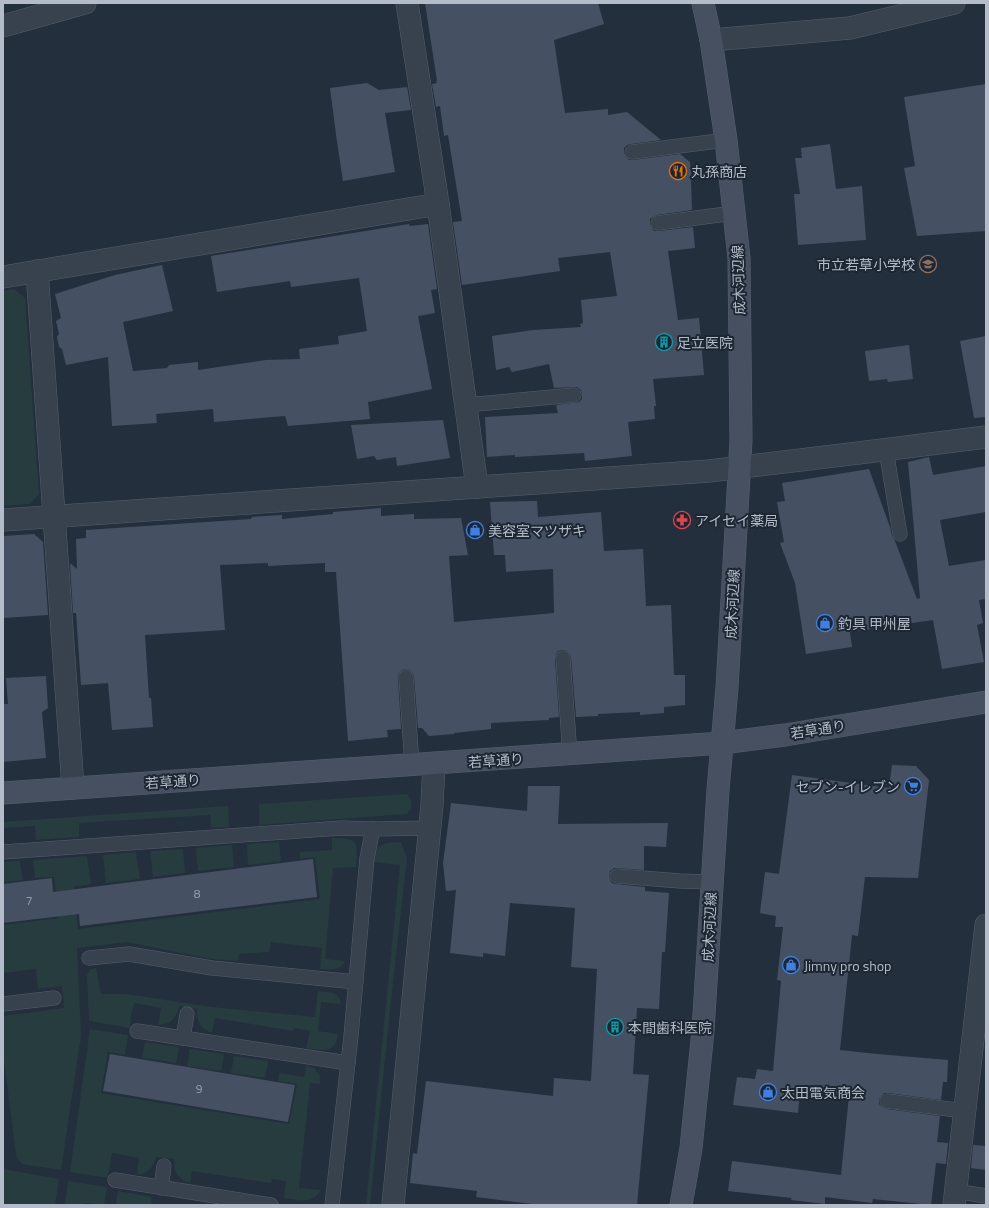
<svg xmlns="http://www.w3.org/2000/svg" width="989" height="1208" font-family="'Titillium Web','Noto Sans JP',sans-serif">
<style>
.green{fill:#263c3f}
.building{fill:#455162}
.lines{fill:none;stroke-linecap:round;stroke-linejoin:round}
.lane-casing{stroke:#565f6c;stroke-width:15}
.street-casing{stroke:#565f6c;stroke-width:23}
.secondary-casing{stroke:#565f6c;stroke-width:23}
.lane{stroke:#38414e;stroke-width:14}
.street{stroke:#38414e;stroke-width:22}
.secondary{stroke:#465061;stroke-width:22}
.labels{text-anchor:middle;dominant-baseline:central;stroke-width:4;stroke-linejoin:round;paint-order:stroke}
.number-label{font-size:12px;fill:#98a1af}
.poi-label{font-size:14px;fill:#b4bcc9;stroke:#1d2633;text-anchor:start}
.street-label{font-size:14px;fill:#b4bcc9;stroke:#1d2633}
</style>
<rect width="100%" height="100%" fill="#242f3e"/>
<g class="green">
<polygon points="14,289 25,298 39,494 30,504 3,506 3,291"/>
<polygon points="407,794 411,800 411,809 407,814 259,825 259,804"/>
<polygon points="228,806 229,827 211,828 210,815 79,823 79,837 36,840 35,826 3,828 3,822"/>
<path d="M 332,838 C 359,837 358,843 356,867 L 333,868 L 325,959 L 345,961 C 340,972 330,969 320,969 L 322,948 L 271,942 L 269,952 L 239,954 L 238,961 L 211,959 L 127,942 L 77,948 L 81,1035 L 61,1170 L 22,1164 L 18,1159 L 16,1155 L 3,1052 L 3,1016 L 64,1008 L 62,986 L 38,989 L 36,969 L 3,973 L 3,925 L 59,918 L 54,877 L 35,878 L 33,860 L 87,856 L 91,884 L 74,887 L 78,929 L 320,899 L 315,857 L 300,859 L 300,852 L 332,850 Z"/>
<polygon points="279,842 281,861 248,865 247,844"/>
<path d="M 401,842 L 407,858 L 392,991 L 370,1205 L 366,1205 L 400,865 L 372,862 C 377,843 383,843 401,842 Z"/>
<polygon points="232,845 234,867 198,871 196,848"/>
<polygon points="183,849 185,873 153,877 150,851"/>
<polygon points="136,852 140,879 106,883 103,855"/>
<polygon points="20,861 23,880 3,882 3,862"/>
<path d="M 96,968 L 101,994 L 126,994 L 212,1007 L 315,1017 L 318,991 C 328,992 340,991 341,1004 L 321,1002 L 318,1031 L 338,1034 C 337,1037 337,1041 335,1044 C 330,1053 315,1049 306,1048 L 310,1031 L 294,1028 L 293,1031 L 215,1018 L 212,1033 C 201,1029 196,1021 197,1009 L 179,1006 C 176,1019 172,1024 158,1025 L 161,1008 L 134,1003 L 131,1016 L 130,1028 L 89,1021 L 87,975 L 91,969 Z"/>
<path d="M 90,1029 L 128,1035 L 125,1055 L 108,1052 L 101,1093 L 289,1124 L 297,1084 L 278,1081 L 279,1073 L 304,1077 L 306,1066 L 314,1068 L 320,1076 L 320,1084 L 310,1083 L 299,1188 L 321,1190 C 312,1205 298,1200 284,1198 L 286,1181 L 272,1179 L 271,1183 L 192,1171 L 190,1183 C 177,1178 174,1173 174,1159 L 156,1157 C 154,1166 148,1174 137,1175 L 139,1158 L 112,1153 L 108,1178 L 70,1172 Z"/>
<polygon points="145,1042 179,1047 176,1063 142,1058"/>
<polygon points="190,1049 224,1054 221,1071 187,1066"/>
<polygon points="234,1056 268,1061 265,1078 231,1073"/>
<polygon points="3,1169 59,1179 55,1205 3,1205"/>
<polygon points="68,1181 107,1187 104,1205 85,1203 84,1205 65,1205"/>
<polygon points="118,1191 152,1197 151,1205 116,1205"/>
</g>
<g class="building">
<polygon points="425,3 598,3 604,24 554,40 565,113 608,109 608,115 627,112 661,140 631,144 627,145 624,148 624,153 626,157 629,160 633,160 680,154 690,162 692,180 691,181 692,210 657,215 653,217 650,219 650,224 652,228 654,231 659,231 693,227 695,248 668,251 678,320 699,318 704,375 653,379 656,406 654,406 655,419 628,422 632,456 585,461 584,453 515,457 515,455 487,457 485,417 558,413 556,405 579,402 582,399 582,395 581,390 577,387 554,388 549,364 512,372 509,367 496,370 492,336 533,330 581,327 580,324 583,323 581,300 617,296 610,252 558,258 560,271 462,285 453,222 462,221 448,135 444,136 440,106 436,107 432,84 437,83 436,81 437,81"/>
<polygon points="367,83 379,90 407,87 411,110 385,113 395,172 343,181 337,142 330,88"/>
<polygon points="986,84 986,231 917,236 904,168 915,166 904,97"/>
<polygon points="830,144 836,189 862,186 866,240 798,245 794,194 800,194 795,158 802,158 801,148"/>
<polygon points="409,224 410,226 428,224 437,289 431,290 435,313 418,316 432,389 368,402 370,419 288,426 285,416 214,422 213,409 156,414 157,423 112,426 108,357 66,365 62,349 59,347 57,337 59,334 56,321 61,318 55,294 115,275 162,265 173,311 123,322 133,371 167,368 169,365 198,362 198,370 266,360 300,359 299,349 339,344 338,336 367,331 359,278 291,287 290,281 217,292 211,256"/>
<polygon points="986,336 986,417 974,418 960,341"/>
<polygon points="909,345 913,379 888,382 887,379 869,381 865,351"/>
<polygon points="443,420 450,458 397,466 396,457 377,460 374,456 357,459 351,425"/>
<polygon points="929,457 933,475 986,466 986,512 940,520 949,566 986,560 986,599 979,600 983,623 977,625 984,662 942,669 933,620 850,632 852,647 806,654 795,583 780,543 784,542 777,502 785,501 782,483 869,469 890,527 892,536 895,541 917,599 920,598 908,462"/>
<polygon points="537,501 538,517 601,512 604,551 643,549 646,606 671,605 674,675 685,675 685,705 664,707 664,713 640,715 640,712 598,714 598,716 576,717 571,657 570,654 567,651 562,650 558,651 556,654 555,659 559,717 549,718 549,720 491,723 491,729 454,733 454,734 429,736 422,728 418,728 414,676 413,673 410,670 405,669 402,670 399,673 398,677 401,729 387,730 388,737 348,741 336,572 325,572 325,563 268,566 268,563 220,565 225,630 145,635 149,698 151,698 153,727 112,730 108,683 81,685 76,613 73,613 70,563 77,569 76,539 86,538 86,530 251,519 252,517 282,515 282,519 333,514 333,512 381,508 381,516 414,514 414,519 461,518 468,555 449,556 454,622 554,613 553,569 506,572 505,555 494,555 490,502"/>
<polygon points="34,534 43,542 48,615 3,618 3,536"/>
<polygon points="46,676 48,708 42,712 46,758 3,762 3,704 8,704 6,678"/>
<polygon points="892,765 916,766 929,780 918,878 865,877 858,936 852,935 840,1050 877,1054 948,1060 947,1082 943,1082 941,1100 888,1093 884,1093 881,1096 879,1100 879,1104 882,1107 886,1109 940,1116 937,1142 948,1143 946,1164 936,1163 931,1205 873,1199 872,1203 825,1197 825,1204 791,1200 792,1198 728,1191 732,1161 841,1175 849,1096 800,1091 798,1113 733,1105 737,1077 755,1079 757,1069 773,1071 781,981 777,980 783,927 775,927 776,916 760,913 765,872 779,874 792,775 889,788"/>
<polygon points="528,786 560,786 558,824 668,823 666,847 644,846 644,870 617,868 614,868 610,871 609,875 610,880 612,883 616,884 645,887 645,891 669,893 665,952 662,952 659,1009 637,1008 633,1074 649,1075 637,1205 540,1205 476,1197 477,1191 410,1183 413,1153 417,1154 426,1081 553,1096 554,1078 591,1081 597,969 571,967 575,908 510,903 505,956 483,953 483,957 450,953 456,890 446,891 443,863 451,803 527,811"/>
<polygon points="313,859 317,897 80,926 79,914 3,923 3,884 52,878 53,892"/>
<polygon points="110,1054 295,1085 288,1122 103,1091"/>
<polygon points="973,1145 986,1146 986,1170 971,1168"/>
</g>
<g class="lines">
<g class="lane-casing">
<g id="lane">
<polyline points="632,152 726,140"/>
<polyline points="658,223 734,213"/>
<polyline points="466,405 574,395"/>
<polyline points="886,450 900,534"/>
<polyline points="563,658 570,755"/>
<polyline points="406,677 412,765"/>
<polyline points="3,852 341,828 373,829 430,828"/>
<polyline points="617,876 680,881 712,882"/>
<polyline points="89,958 129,954 212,968 356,982"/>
<polyline points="3,1004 54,998"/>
<polyline points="137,1031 348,1063"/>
<polyline points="183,1038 187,1014"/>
<polyline points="887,1101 964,1111"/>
<polyline points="115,1180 271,1205"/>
<polyline points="161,1188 164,1166"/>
<polyline points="955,1191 986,1196"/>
<polyline points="332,1205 351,1036 367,858 373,829"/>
</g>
</g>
<g class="street-casing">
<g id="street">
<polyline points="407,3 438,204 477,487"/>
<polyline points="3,26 85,3"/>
<polyline points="711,40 850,28 954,3"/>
<polyline points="37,271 73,788"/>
<polyline points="3,277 438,204"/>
<path d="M 3,520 L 709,471 C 801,460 894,449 986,437"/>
<polyline points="393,1205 432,805 434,764"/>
<polyline points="954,1205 986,925"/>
</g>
</g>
<g class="secondary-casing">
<g id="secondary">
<polyline points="3,793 722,743 785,735 986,702"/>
<polyline points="681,1205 691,1148 703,1031 718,790 727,688 741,440 739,258 726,140 711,40 703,3"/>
</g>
</g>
<use href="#lane" class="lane"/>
<use href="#street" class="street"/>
<use href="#secondary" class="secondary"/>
</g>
<defs>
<g id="restaurant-ring" transform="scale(0.9)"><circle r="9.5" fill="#1d2633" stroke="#e8710a" stroke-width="1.5"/><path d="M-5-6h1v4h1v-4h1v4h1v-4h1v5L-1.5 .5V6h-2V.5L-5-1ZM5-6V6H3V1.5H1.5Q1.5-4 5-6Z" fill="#e8710a"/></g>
<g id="school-ring" transform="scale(0.9)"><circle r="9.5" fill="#1d2633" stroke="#8d6e63" stroke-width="1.5"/><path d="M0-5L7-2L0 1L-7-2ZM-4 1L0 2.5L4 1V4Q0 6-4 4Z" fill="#8d6e63"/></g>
<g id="building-ring" transform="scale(0.9)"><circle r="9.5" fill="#1d2633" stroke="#0f9aa8" stroke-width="1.5"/><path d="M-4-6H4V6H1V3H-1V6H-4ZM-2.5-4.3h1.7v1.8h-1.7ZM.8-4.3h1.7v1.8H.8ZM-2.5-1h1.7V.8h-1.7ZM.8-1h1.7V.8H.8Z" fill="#0f9aa8"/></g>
<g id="pharmacy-ring" transform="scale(0.9)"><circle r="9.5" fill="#1d2633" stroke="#e0444e" stroke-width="1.5"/><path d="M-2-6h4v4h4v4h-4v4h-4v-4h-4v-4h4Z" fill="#e0444e"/></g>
<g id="shop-ring" transform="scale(0.9)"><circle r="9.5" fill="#1d2633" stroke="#3f7fe0" stroke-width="1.5"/><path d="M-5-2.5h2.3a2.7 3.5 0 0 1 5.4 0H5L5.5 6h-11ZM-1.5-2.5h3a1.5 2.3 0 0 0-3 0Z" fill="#3f7fe0"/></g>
<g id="supermarket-ring" transform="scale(0.9)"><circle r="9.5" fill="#1d2633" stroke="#3f7fe0" stroke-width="1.5"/><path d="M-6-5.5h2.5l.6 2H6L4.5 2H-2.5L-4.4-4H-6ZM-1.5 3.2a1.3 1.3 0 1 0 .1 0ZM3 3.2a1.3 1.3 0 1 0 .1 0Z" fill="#3f7fe0"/></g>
</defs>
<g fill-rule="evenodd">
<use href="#restaurant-ring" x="678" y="171"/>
<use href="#school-ring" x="928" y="264"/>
<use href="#building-ring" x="664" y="342"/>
<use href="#pharmacy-ring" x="682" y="520"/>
<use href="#shop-ring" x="475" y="530"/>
<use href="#shop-ring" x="825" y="623"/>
<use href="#supermarket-ring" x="913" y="786"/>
<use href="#shop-ring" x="791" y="965"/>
<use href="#building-ring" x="615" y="1027"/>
<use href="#shop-ring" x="768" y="1092"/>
</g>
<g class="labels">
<g class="number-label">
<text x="197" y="893">8</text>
<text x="29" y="900">7</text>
<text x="199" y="1088">9</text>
</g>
<g class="poi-label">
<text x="691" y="171">丸孫商店</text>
<text x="915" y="264" text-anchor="end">市立若草小学校</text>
<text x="677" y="342">足立医院</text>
<text x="695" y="520">アイセイ薬局</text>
<text x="488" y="530">美容室マツザキ</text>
<text x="838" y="623">釣具 甲州屋</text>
<text x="900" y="786" text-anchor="end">セブン-イレブン</text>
<text x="804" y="965">Jimny pro shop</text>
<text x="628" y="1027">本間歯科医院</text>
<text x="781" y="1092">太田電気商会</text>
</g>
<g class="street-label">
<text transform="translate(738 280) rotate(-92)">成木河辺線</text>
<text transform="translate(732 604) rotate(-87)">成木河辺線</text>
<text transform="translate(818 729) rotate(-9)">若草通り</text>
<text transform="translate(496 760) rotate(-4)">若草通り</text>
<text transform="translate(173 781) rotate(-4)">若草通り</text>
<text transform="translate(709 927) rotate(-87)">成木河辺線</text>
</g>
</g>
<rect width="989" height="1208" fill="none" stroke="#b4bcc9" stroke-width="8"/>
</svg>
